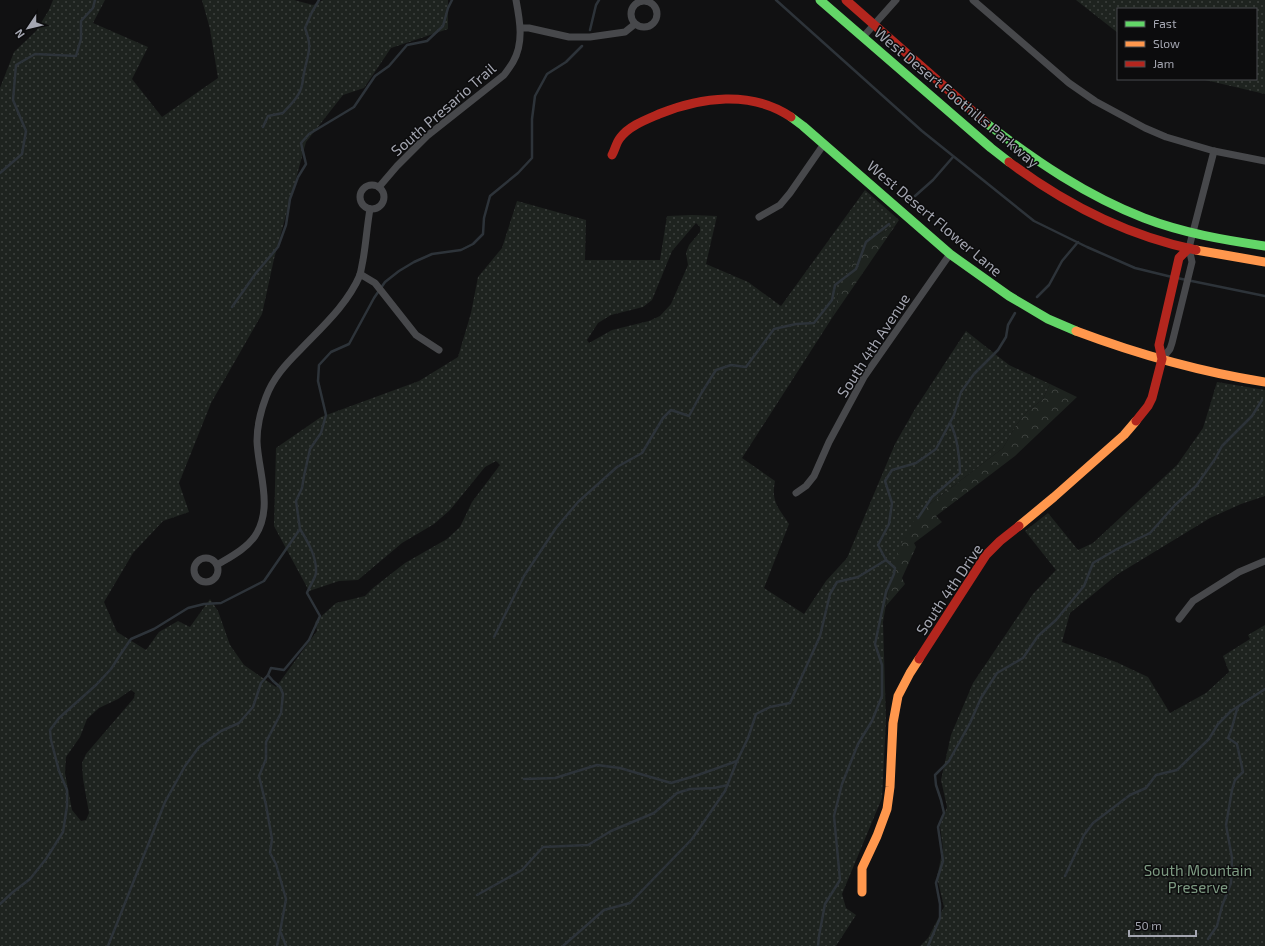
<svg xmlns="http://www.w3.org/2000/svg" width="1265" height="946" font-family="'Exo 2',sans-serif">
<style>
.green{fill:url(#green-dots);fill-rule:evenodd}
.forest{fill:url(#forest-crowns)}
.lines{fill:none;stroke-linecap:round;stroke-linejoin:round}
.stream{stroke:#2d3339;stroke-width:2.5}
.street{stroke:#47484b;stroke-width:7}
.fast{stroke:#63d668;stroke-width:9}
.slow{stroke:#ff974d;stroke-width:9}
.jam{stroke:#b3261e;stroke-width:9}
.labels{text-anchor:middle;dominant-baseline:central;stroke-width:3;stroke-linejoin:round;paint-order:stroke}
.street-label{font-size:15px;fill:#a4a6b1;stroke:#0c0c0d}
.park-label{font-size:15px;fill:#7d9a82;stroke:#0c0c0d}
</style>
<defs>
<pattern id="green-dots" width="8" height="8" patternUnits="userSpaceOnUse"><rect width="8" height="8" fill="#1e231f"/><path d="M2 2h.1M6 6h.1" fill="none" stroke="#3c403d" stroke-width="1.8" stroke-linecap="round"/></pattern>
<pattern id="forest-crowns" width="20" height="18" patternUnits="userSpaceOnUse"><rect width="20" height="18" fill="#1e231f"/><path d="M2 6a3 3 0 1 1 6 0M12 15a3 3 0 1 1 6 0" fill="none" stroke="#3c403d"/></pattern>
</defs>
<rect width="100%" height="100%" fill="#111112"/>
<g class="green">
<path d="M 53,0 L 105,0 L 93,23 L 148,47 L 132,79 L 162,117 L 218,78 L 210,29 L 202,0 L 294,0 L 313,5 L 323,0 L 448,0 L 448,29 L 391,48 L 364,88 L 343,95 L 306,142 L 274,259 L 262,314 L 211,403 L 179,483 L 189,512 L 163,521 L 133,553 L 104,602 L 117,632 L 146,650 L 159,632 L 178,621 L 190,627 L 210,599 L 218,611 L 230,645 L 244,665 L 276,687 L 317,631 L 315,622 L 336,603 L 365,596 L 373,588 L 405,563 L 447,539 L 460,527 L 472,502 L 500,465 L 496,461 L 485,467 L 450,510 L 434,524 L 402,543 L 358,580 L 339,581 L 309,591 L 274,526 L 276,448 L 321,417 L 419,381 L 458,357 L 471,313 L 478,277 L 502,248 L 517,201 L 586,220 L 585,260 L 660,260 L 667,216 L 692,215 L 717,216 L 706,264 L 748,282 L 781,306 L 865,190 L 899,220 L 895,226 L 872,238 L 839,292 L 832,318 L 742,458 L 775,481 C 771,502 778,507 789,524 L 764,588 L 804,614 L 826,581 L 847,558 L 895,444 L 915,409 L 966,331 L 1009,365 L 1050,384 L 1043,399 L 1027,412 L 1017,424 L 1003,448 L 918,513 L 890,581 L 883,622 L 886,720 L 882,798 L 842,894 L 846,908 L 856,915 L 836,946 L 0,946 L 0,88 L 14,52 L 36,31 L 49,10 ZM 696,223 L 700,227 L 700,232 L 689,245 L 686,253 L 688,265 L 671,304 L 660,316 L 649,321 L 612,330 L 589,343 L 587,340 L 598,323 L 611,315 L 643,307 L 652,300 L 672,251 ZM 131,690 L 135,693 L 134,698 L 86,754 L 82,763 L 83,779 L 89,813 L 86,820 L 81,821 L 72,810 L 65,773 L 66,757 L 80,737 L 87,719 L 99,708 L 118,699 Z"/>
<polygon points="1076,0 1265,0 1265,94 1201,79 1256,79 1256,9 1118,9 1118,33"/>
<polygon points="1217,382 1265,390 1265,496 1241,504 1210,518 1118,574 1070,613 1062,642 1116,662 1148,677 1170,713 1206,693 1229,672 1223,656 1250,639 1248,635 1265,625 1265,946 920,946 928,938 944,907 937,877 943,848 940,826 947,807 941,780 951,735 973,683 1033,594 1056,570 1025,531 1048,513 1078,550 1093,543 1177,465 1203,428"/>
</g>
<g class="forest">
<polygon points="895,226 832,318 839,292 848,269 872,238"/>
<polygon points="1050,384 1077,397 1015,456 936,516 942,522 914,543 916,547 902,578 905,584 886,606 890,581 899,548 918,513 1003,448 1017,424 1027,412 1043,399"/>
</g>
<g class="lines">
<g class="stream">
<polyline points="776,0 922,131 1034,221 1087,247 1135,268 1172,277"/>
<polyline points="590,30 596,5 599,0"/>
<path d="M 263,127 L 268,116 L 283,113 C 290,105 300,96 302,85 C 303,81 303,77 304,73 C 308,52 313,49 305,28 L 312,12 L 319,0"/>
<polyline points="0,173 22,154 26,131 13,100 16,65 35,54 76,56 81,39 81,21 93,8 95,0"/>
<polyline points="915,196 933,180 953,157"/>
<polyline points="1177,278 1265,296"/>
<polyline points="1037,297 1049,285 1062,261 1078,242"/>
<polyline points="232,307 256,273 278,247 286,225 290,199 298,177 306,164 301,143 309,134 354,107 375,76 389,66 407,45 427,41 443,26 448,8 452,0"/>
<path d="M 918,518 L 932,497 L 960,473 C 960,459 957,435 950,423"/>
<polyline points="494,637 524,576 556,528 578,502 617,467 642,453 663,418 671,410 689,416 702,392 716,370 731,365 746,367 774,329 796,324 814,323 832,300 835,285 856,269 866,242 889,224"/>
<polyline points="524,779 555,778 597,765 620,768 671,783 698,775 737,761"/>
<polyline points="1065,876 1084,835 1093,823 1130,795 1146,788 1156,775 1177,770 1209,739 1218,724 1231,711 1265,689"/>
<polyline points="477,895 522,870 543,847 588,845 611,831 654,813 677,793 690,789 714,788 728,785"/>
<polyline points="0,904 13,892 30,879 46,859 63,832 67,806 67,790 59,771 51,740 50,730 59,718 96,685 111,669 122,652 131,639 154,629 188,608 204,604 221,603 264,581 300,529 296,501 302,488 304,476 310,449 321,433 326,415 318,381 319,365 331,352 349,344 374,298 385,282 399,271 414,262 432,254 461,250 473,244 483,234 484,218 490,196 518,173 532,158 532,119 535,96 547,74 566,62 582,46"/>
<polyline points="281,933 286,946"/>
<path d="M 1208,939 L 1217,926 L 1222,906 L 1231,883 L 1232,858 L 1226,825 L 1232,790 L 1235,780 L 1243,772 L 1237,744 L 1228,738 C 1233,728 1234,717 1238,707"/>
<polyline points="108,946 165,802 185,766 199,747 221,731 239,723 253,707 261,683 268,675"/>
<path d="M 277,946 L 280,932 L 286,899 L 276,864 L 270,853 L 272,839 L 266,805 L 259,776 L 266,759 L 266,742 L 281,713 L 283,694 L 280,687 L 273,681 L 268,675 L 271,668 L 284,670 L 309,640 L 320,616 L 307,593 C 309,587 315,579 316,573 C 317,557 308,542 300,529"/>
<polyline points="563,946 604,910 630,903 692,839 725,791 737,761 748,738 756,714 770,707 790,703 820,636 830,594 837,582 858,577 886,560 878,545 889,524 892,503 885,481 892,470 916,463 936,449 954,415 961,392 974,374 998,350 1006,337 1008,325 1015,313"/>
<polyline points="818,946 819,936 825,904 840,880 834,816 842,784 858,744 872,721 882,696 882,665 875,644 886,592 894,574 895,568 886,560"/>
<polyline points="928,946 940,918 940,904 936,883 943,861 938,827 944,813 941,800 936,785 935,775 949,761 970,723 981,698 997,673 1023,658 1038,636 1056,620 1084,586 1093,563 1117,549 1150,533 1175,505 1196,486 1215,459 1222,446 1252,416 1262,400"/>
</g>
<g class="street">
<polyline points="973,0 1069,83 1095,101 1145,128 1166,137 1214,151 1265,161"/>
<circle cx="644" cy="14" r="13"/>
<polyline points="521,28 529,28 569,37 590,37 625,32 635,24"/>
<polyline points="863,37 896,0"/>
<circle cx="372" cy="197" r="12"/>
<path d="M 379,187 L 397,166 L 427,136 L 504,75 C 507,71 510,67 513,62 C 524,43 520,21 516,0"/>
<polyline points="759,217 780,205 790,193 824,144"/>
<polyline points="360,274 375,283 416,335 439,350"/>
<polyline points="1162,359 1170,349 1172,343 1192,262 1189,248 1193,232 1214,151"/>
<polyline points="796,493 806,486 814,476 829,442 864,377 950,254"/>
<circle cx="206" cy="570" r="12"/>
<path d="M 217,565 C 230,557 246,549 255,536 C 274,508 258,471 257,441 C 257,426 261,410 266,397 C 273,378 286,364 300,350 C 322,327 347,305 360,275 C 361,271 362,265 363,260 C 366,243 367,226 370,209"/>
<polyline points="1179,619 1193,601 1239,572 1265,561"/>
</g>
<g class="fast">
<polyline points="820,0 991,148 1009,162"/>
<polyline points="791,117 803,126 950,254 1009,296 1048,319 1076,331"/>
<path d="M 986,123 C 1036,161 1085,195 1144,218 C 1183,233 1224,240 1265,246"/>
</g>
<g class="slow">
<polyline points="1196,250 1265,262"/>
<path d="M 1076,331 C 1137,354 1201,372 1265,382"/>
<polyline points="1019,526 1054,497 1124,435 1136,421"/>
<polyline points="862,892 862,868 877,836 887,809 890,787 893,723 898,696 910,673 919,659"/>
</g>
<g class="jam">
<polyline points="846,0 986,123"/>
<path d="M 612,155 C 615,150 616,143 620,138 C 629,126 645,120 659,114 C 701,97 751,90 791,117"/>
<path d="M 1009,162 C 1065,204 1128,236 1196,250"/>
<polyline points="1136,421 1148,406 1152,398 1162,359 1159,345 1179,258 1189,248"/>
<polyline points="919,659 986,555 1000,541 1019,526"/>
</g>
</g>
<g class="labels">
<g class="street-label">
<text transform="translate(957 97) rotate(40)">West Desert Foothills Parkway</text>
<text transform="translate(443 109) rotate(-41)">South Presario Trail</text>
<text transform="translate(935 218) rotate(40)">West Desert Flower Lane</text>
<text transform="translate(873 345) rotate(-57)">South 4th Avenue</text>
<text transform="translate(949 589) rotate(-56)">South 4th Drive</text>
</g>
<g class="park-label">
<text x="1198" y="870">South Mountain<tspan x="1198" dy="17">Preserve</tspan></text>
</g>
</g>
<rect x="1117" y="8" width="140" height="72" fill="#0c0c0d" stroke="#494a4f"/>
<rect x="1125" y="21" width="20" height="6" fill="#63d668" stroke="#494a4f"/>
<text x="1153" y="28" font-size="12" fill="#a4a6b1">Fast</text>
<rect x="1125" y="41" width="20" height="6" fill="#ff974d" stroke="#494a4f"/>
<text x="1153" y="48" font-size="12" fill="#a4a6b1">Slow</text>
<rect x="1125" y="61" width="20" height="6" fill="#b3261e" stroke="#494a4f"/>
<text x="1153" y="68" font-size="12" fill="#a4a6b1">Jam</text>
<g transform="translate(28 28) rotate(235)" stroke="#0c0c0d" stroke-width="3" paint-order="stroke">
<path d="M0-3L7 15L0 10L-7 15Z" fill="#a4a6b1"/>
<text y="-6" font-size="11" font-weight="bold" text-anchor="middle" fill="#a4a6b1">N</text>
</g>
<path d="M1129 930v6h67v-6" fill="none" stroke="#a4a6b1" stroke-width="2"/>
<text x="1135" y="930" font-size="12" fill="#a4a6b1" stroke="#0c0c0d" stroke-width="3" paint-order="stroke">50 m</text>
</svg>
